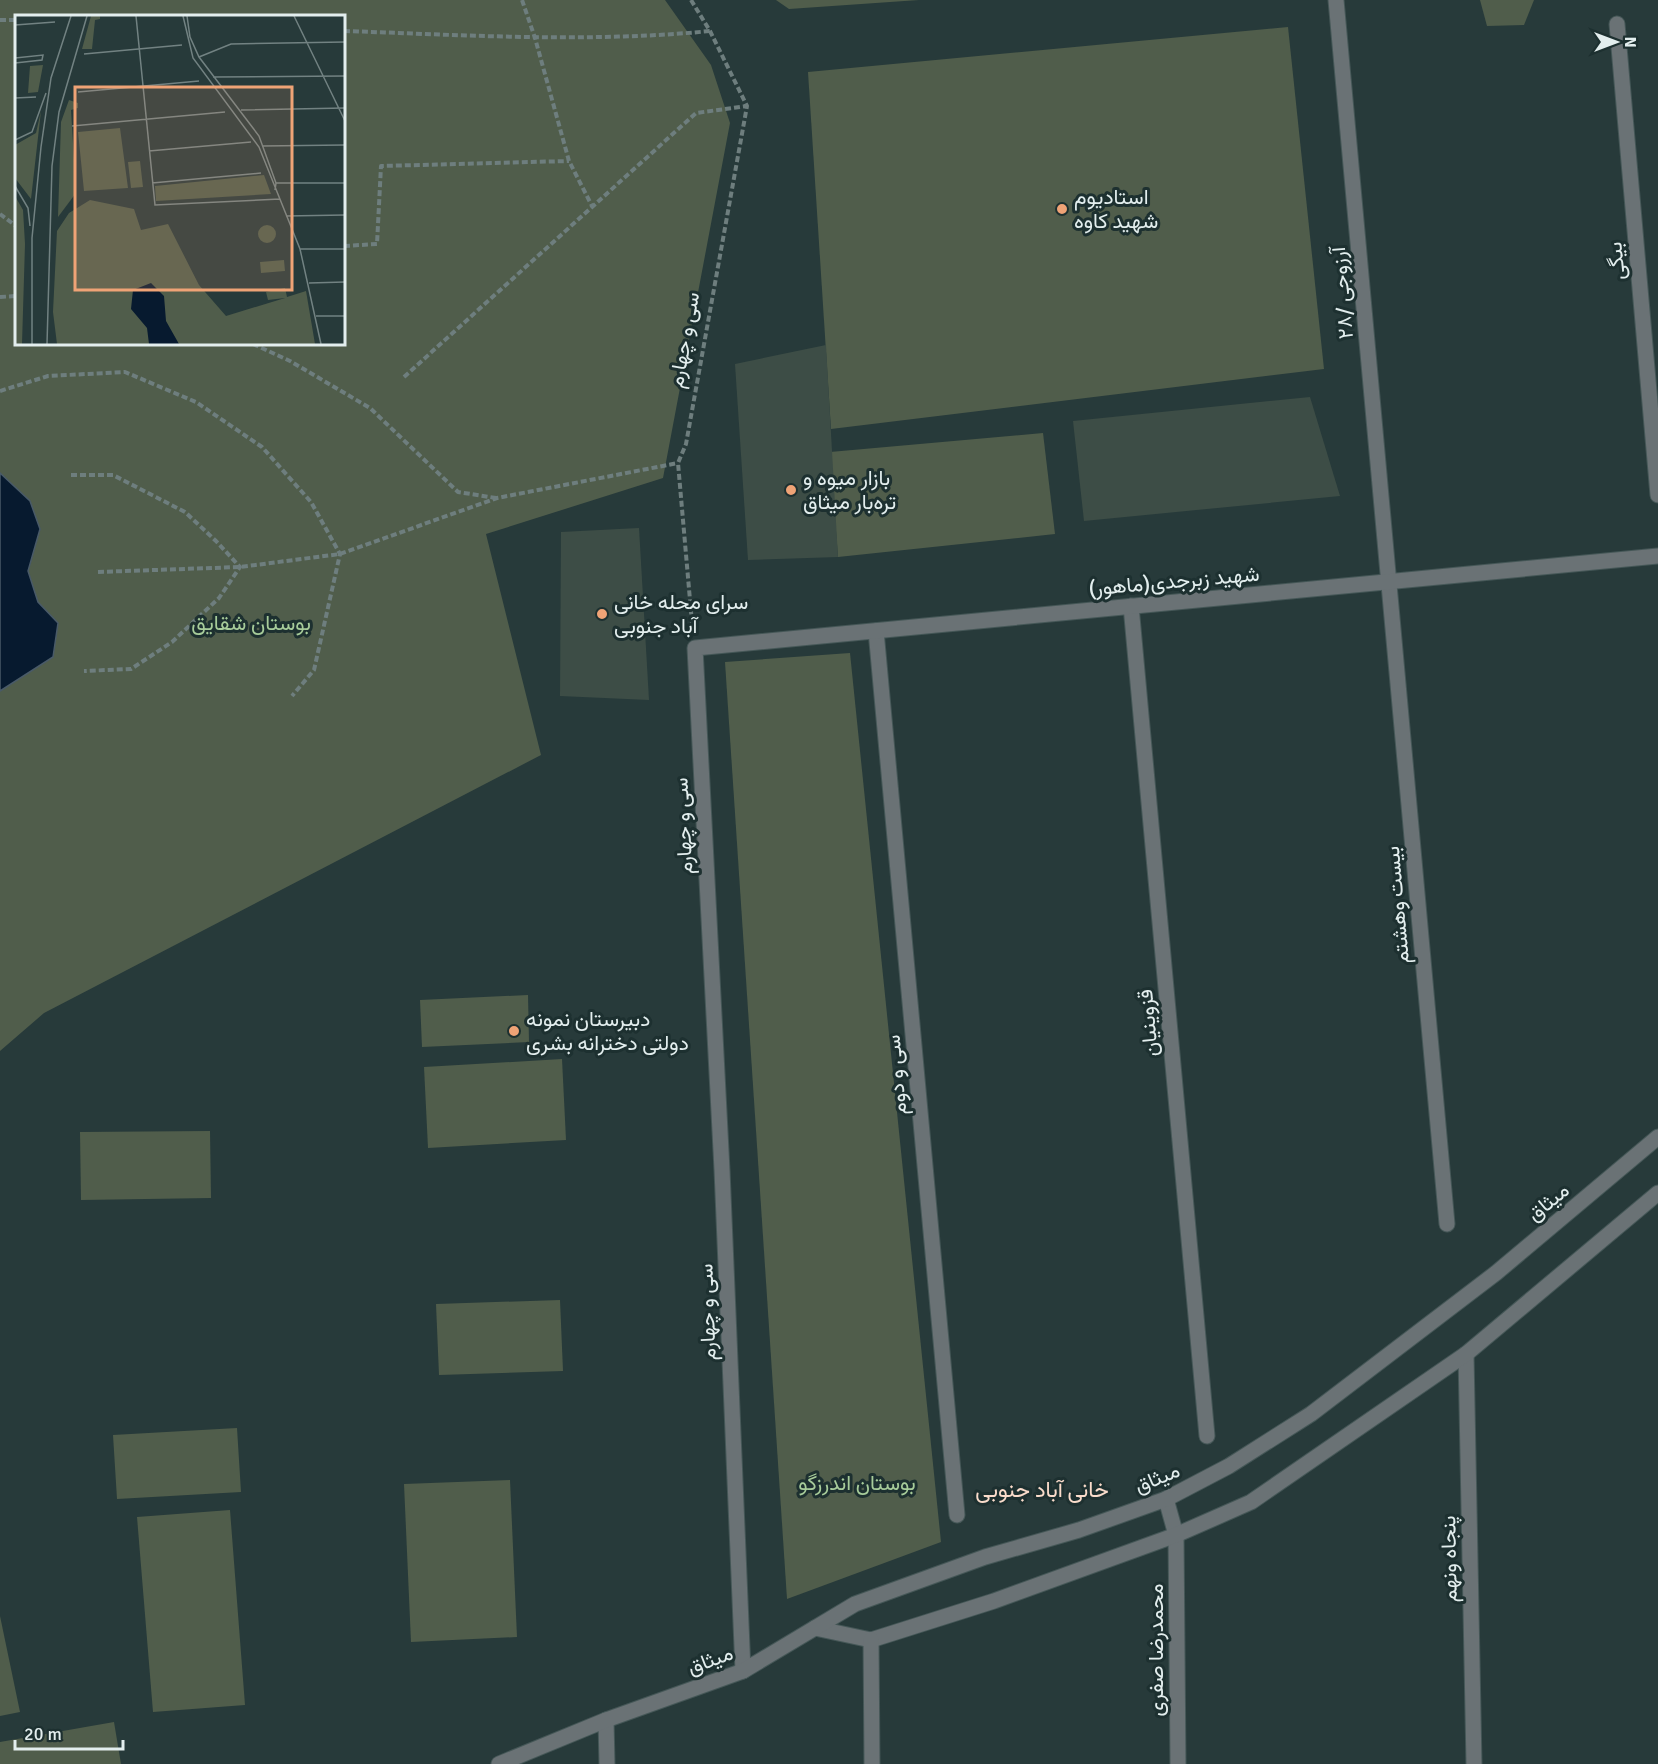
<svg xmlns="http://www.w3.org/2000/svg" width="1658" height="1764" font-family="Signika,Vazirmatn,sans-serif">
<style>
.green{fill:#505d4b;fill-rule:evenodd}
.water{fill:#071a2f;stroke:#495a68;stroke-width:1.5}
.building{fill:#3d4d46}
.lines{fill:none;stroke-linecap:round;stroke-linejoin:round}
.minor-casing{stroke:#455757;stroke-width:17}
.path{stroke:#6e7e7e;stroke-width:4;stroke-dasharray:6 3;stroke-linecap:butt}
.minor{stroke:#6a7275;stroke-width:15}
.poi-dot{fill:#efa376;stroke:#1d3030;stroke-width:2}
.labels{text-anchor:middle;dominant-baseline:central;stroke-width:6;stroke-linejoin:round;paint-order:stroke}
.poi-label{font-size:21px;fill:#e3eeee;stroke:#1d3030;text-anchor:start}
.street-label{font-size:21px;fill:#e3eeee;stroke:#1d3030}
.park-label{font-size:21px;fill:#a7cc9a;stroke:#1d3030}
.neighbourhood-label{font-size:22px;fill:#fadccb;stroke:#1d3030}
.inset-road{fill:none;stroke:#728282;stroke-width:1.5}
.view{fill:#efa376;fill-opacity:0.15;stroke:#efa376;stroke-width:3}
.inset-edge{fill:none;stroke:#e3eeee;stroke-width:3}
</style>
<rect width="100%" height="100%" fill="#273a3a"/>
<g class="green">
<path d="M 0,0 L 665,0 L 711,65 L 730,123 L 663,478 L 486,534 L 541,755 L 44,1013 L 0,1051 ZM 16,16 L 344,16 L 344,344 L 16,344 Z"/>
<polygon points="776,0 919,0 789,9"/>
<polygon points="1480,0 1534,0 1524,25 1487,26"/>
<polygon points="1288,27 1324,369 831,429 808,72"/>
<polygon points="1043,433 1055,534 838,557 830,452"/>
<polygon points="850,653 941,1542 787,1599 725,662"/>
<polygon points="528,995 529,1042 422,1047 420,1000"/>
<polygon points="562,1059 566,1140 428,1148 424,1067"/>
<polygon points="210,1131 211,1198 81,1200 80,1132"/>
<polygon points="560,1300 563,1371 439,1375 436,1304"/>
<polygon points="237,1428 241,1492 117,1499 113,1435"/>
<polygon points="510,1480 517,1637 411,1642 404,1484"/>
<polygon points="230,1510 245,1705 153,1712 137,1517"/>
<polygon points="0,1616 20,1712 0,1716"/>
<polygon points="114,1722 121,1764 0,1764 0,1742"/>
</g>
<polygon class="water" points="0,473 30,501 40,529 28,571 38,602 58,623 53,657 0,691"/>
<g class="building">
<polygon points="826,345 838,557 748,560 735,364"/>
<polygon points="1310,397 1340,496 1084,521 1073,421"/>
<polygon points="639,528 649,700 560,696 561,532"/>
</g>
<g class="lines">
<g class="minor-casing">
<g id="minor">
<polyline points="1336,0 1447,1224"/>
<polyline points="1617,24 1658,495"/>
<polyline points="1131,606 1207,1436"/>
<polyline points="876,631 957,1515"/>
<polyline points="1466,1354 1474,1764"/>
<polyline points="1166,1499 1176,1535 1178,1764"/>
<polyline points="815,1628 871,1640 994,1601 1176,1535 1251,1502 1466,1354 1658,1193"/>
<polyline points="871,1640 872,1764"/>
<polyline points="743,1671 722,1170 695,648 1658,556"/>
<polyline points="606,1720 607,1764"/>
<polyline points="499,1764 606,1720 743,1671 855,1604 985,1557 1079,1530 1166,1499 1229,1466 1311,1414 1496,1273 1658,1137"/>
</g>
</g>
<g class="path">
<polyline points="522,0 535,38 569,161 592,206"/>
<polyline points="691,0 710,31 747,106 686,444 678,463 692,623"/>
<polyline points="0,20 16,20"/>
<path d="M 344,31 C 465,35 588,43 710,31"/>
<polyline points="0,214 16,226"/>
<polyline points="344,246 377,244 381,166 569,161"/>
<polyline points="0,297 16,296"/>
<polyline points="253,344 290,361 370,408 458,492 496,498"/>
<polyline points="404,377 696,113 747,106"/>
<polyline points="0,391 48,376 125,372 196,402 262,447 311,502 340,554 314,670 292,696"/>
<polyline points="71,475 113,475 185,512 216,541 240,567 219,598 172,642 131,669 84,671"/>
<polyline points="98,572 240,567 340,554 497,498 678,463"/>
</g>
<use href="#minor" class="minor"/>
</g>
<g class="poi-dot">
<circle cx="1062" cy="209" r="6"/>
<circle cx="791" cy="490" r="6"/>
<circle cx="602" cy="614" r="6"/>
<circle cx="514" cy="1031" r="6"/>
</g>
<g class="labels">
<g class="poi-label">
<text x="1074" y="197">استادیوم<tspan x="1074" dy="24">شهید کاوه</tspan></text>
<text x="803" y="478">بازار میوه و<tspan x="803" dy="24">تره‌بار میثاق</tspan></text>
<text x="614" y="602">سرای محله خانی<tspan x="614" dy="24">آباد جنوبی</tspan></text>
<text x="526" y="1019">دبیرستان نمونه<tspan x="526" dy="24">دولتی دخترانه بشری</tspan></text>
</g>
<g class="street-label">
<text transform="translate(1616 261) rotate(-95)">بیگی</text>
<text transform="translate(1342 293) rotate(-95)">آرزوجی /۲۸</text>
<text transform="translate(684 340) rotate(-80)">سی و چهارم</text>
<text transform="translate(1174 581) rotate(-5)">شهید زبرجدی(ماهور)</text>
<text transform="translate(683 826) rotate(-93)">سی و چهارم</text>
<text transform="translate(1397 905) rotate(-95)">بیست وهشتم</text>
<text transform="translate(1148 1023) rotate(-95)">قزوینیان</text>
<text transform="translate(896 1075) rotate(-95)">سی و دوم</text>
<text transform="translate(1548 1202) rotate(-40)">میثاق</text>
<text transform="translate(707 1312) rotate(-92)">سی و چهارم</text>
<text transform="translate(1157 1478) rotate(-23)">میثاق</text>
<text transform="translate(1449 1559) rotate(-91)">پنجاه ونهم</text>
<text transform="translate(1156 1650) rotate(-90)">محمدرضا صفری</text>
<text transform="translate(710 1660) rotate(-21)">میثاق</text>
</g>
<g class="park-label">
<text x="251" y="623">بوستان شقایق</text>
<text x="857" y="1483">بوستان اندرزگو</text>
</g>
<g class="neighbourhood-label">
<text x="1042" y="1489">خانی آباد جنوبی</text>
</g>
</g>
<g transform="translate(15 15)">
<rect width="330" height="330" fill="#273a3a"/>
<path d="M 76,1 L 85,1 L 85,4 L 80,5 L 77,34 L 67,34 ZM 28,50 L 23,77 L 13,78 L 15,51 ZM 54,85 L 63,88 L 63,93 L 56,95 L 61,178 L 43,202 L 46,107 ZM 26,96 L 16,184 L 0,163 L 0,130 L 21,118 ZM 105,113 L 113,173 L 69,176 L 63,117 ZM 125,146 L 128,172 L 116,173 L 113,147 ZM 249,160 L 256,179 L 141,186 L 140,171 ZM 0,181 L 8,195 L 10,229 L 7,329 L 0,329 ZM 75,185 L 119,194 L 126,215 L 153,209 L 184,270 L 211,301 L 270,283 L 253,285 L 251,277 L 270,273 L 272,282 L 291,276 L 300,329 L 42,329 L 38,297 L 42,216 L 54,198 ZM243 219a9 9 0 1 1 18 0a9 9 0 1 1-18 0ZM 269,245 L 270,256 L 246,258 L 245,247 Z" fill="#505d4b"/>
<path d="M 136,268 L 149,281 L 151,306 L 164,329 L 134,329 L 132,313 L 116,294 L 118,275 Z" fill="#071a2f"/>
<path class="inset-road" d="M 121,1 L 140,190 L 265,184M 168,1 L 178,43 L 244,132 L 285,234 L 306,329M 172,1 L 175,22 L 184,42 L 244,121 L 261,168 L 260,175M 279,1 L 330,106M 0,10 L 40,7M 69,39 L 167,30M 184,42 L 216,29 L 330,27M 0,43 L 28,40 L 27,45 L 0,48M 198,62 L 330,61M 63,77 L 184,66M 0,83 L 21,82M 226,95 L 330,93M 57,111 L 210,97M 0,125 L 17,117 L 31,78M 247,131 L 330,130M 134,136 L 236,127M 137,168 L 246,158M 261,168 L 330,168M 0,171 L 13,193 L 15,211M 271,201 L 330,200M 285,234 L 330,234M 294,268 L 330,267M 301,301 L 330,301M 17,329 L 17,223 L 26,132 L 36,63 L 56,1M 32,329 L 37,151 L 44,97 L 72,1"/>
<path class="view" d="M 60,72 L 277,72 L 277,275 L 60,275 Z"/>
<rect width="330" height="330" class="inset-edge"/>
</g>
<g transform="translate(1616 42) rotate(90)" stroke="#1d3030" stroke-width="4.5" paint-order="stroke">
<path d="M0-4.5L10 22L0 15L-10 22Z" fill="#e3eeee"/>
<text y="-9" font-size="16" font-weight="bold" text-anchor="middle" fill="#e3eeee">N</text>
</g>
<path d="M15 1740v9h108v-9" fill="none" stroke="#e3eeee" stroke-width="3"/>
<text x="24" y="1740" font-size="18" fill="#e3eeee" stroke="#1d3030" stroke-width="4.5" paint-order="stroke">20 m</text>
</svg>
